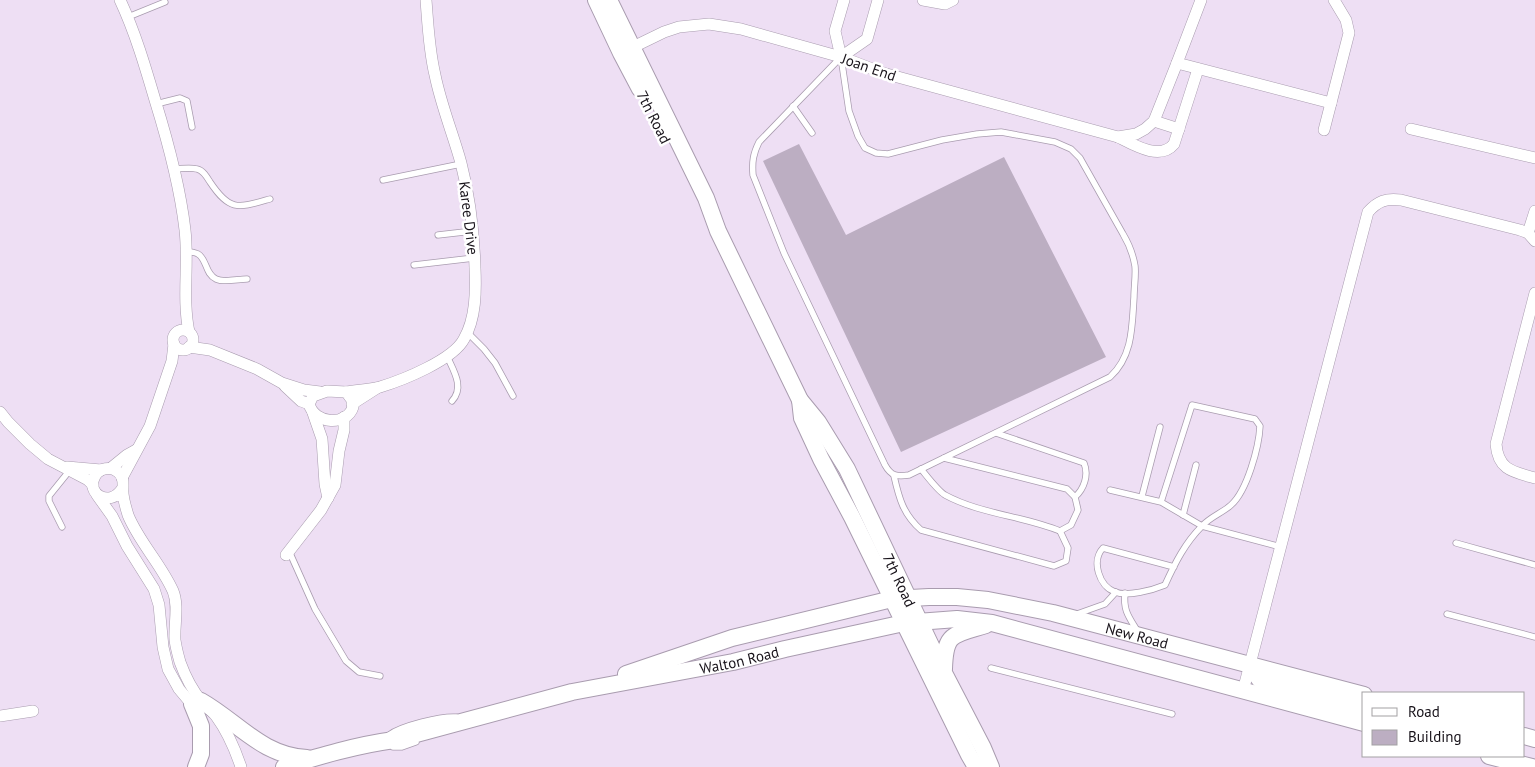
<svg xmlns="http://www.w3.org/2000/svg" width="1535" height="767" font-family="'PT Sans',sans-serif">
<style>
.building{fill:#bcaec2}
.lines{fill:none;stroke-linecap:round;stroke-linejoin:round}
.lane-casing{stroke:#a99caf;stroke-width:7}
.street-casing{stroke:#a99caf;stroke-width:12}
.secondary-casing{stroke:#a99caf;stroke-width:18}
.lane{stroke:#fff;stroke-width:5.5}
.street{stroke:#fff;stroke-width:11}
.secondary{stroke:#fff;stroke-width:16}
.labels{text-anchor:middle;dominant-baseline:central;stroke-width:5;stroke-linejoin:round;paint-order:stroke}
.street-label{font-size:15px;fill:#18131a;stroke:#fff}
</style>
<rect width="100%" height="100%" fill="#eedff4"/>
<polygon class="building" points="799,144 846,235 1004,157 1106,357 901,452 763,161"/>
<g class="lines">
<g class="lane-casing">
<g id="lane">
<polyline points="128,17 165,2"/>
<path d="M 841,57 L 849,111 L 858,136 L 865,148 L 876,153 L 888,154 L 942,140 L 977,134 L 1001,132 L 1055,142 L 1071,149 L 1080,158 L 1123,234 C 1129,244 1133,254 1135,266 C 1136,276 1134,287 1134,297 C 1132,326 1133,356 1110,377 L 909,475 C 897,477 891,476 885,465 L 784,253 L 753,175 C 752,162 753,154 759,142 Z"/>
<polyline points="156,104 180,98 187,101 192,127"/>
<polyline points="793,106 812,133"/>
<path d="M 173,169 C 180,169 190,167 197,169 C 203,170 207,177 210,182 C 230,212 238,208 270,199"/>
<polyline points="383,180 461,164"/>
<polyline points="438,235 473,231"/>
<path d="M 186,251 C 189,252 195,252 198,254 C 207,259 205,274 216,279 C 224,283 238,279 247,279"/>
<polyline points="414,265 474,258"/>
<polyline points="467,332 484,349 495,363 513,396"/>
<path d="M 447,356 C 453,370 465,387 452,401"/>
<path d="M 996,433 L 1084,463 C 1089,475 1084,489 1075,497"/>
<polyline points="944,458 1067,489 1075,497 1078,510 1071,525 1060,531"/>
<path d="M 894,476 C 899,498 903,514 921,530 L 1054,566 L 1066,561 L 1068,548 L 1060,531 C 1023,516 980,514 945,495 C 937,490 927,476 921,469"/>
<path d="M 1110,490 L 1161,502 L 1202,526 C 1210,517 1222,513 1231,505 C 1247,491 1259,447 1260,426 L 1255,419 L 1192,405 L 1161,502"/>
<polyline points="1142,496 1160,427"/>
<polyline points="1183,515 1196,465"/>
<polyline points="62,527 49,501 49,496 70,470"/>
<polyline points="1456,543 1535,565"/>
<polyline points="289,551 315,609 346,661 359,672 380,676"/>
<path d="M 1174,567 L 1103,548 C 1091,561 1099,586 1115,592 C 1127,597 1153,590 1165,585 C 1175,563 1185,543 1202,526 L 1281,547"/>
<path d="M 1125,593 C 1123,611 1129,617 1138,632"/>
<polyline points="1077,614 1105,604 1116,592"/>
<polyline points="1447,614 1535,637"/>
<polyline points="991,668 1172,714"/>
<path d="M 389,735 C 401,726 441,716 456,717"/>
<polyline points="393,747 402,747 416,742"/>
</g>
</g>
<g class="street-casing">
<g id="street">
<path d="M 120,0 C 135,32 145,66 155,100 C 168,142 180,186 185,230 C 189,264 182,298 189,332"/>
<polyline points="923,0 945,4 953,0"/>
<polyline points="1201,0 1177,63 1331,103"/>
<path d="M 627,50 L 664,32 L 679,27 L 709,24 L 741,29 L 841,57 L 883,73 L 1118,137 C 1134,145 1160,161 1174,144 L 1198,69"/>
<polyline points="841,57 867,39 878,0"/>
<polyline points="841,57 835,31 844,0"/>
<polyline points="1154,121 1179,129"/>
<polyline points="1411,129 1535,158"/>
<polyline points="1324,130 1349,33 1346,20 1334,0"/>
<polyline points="1118,137 1136,134 1145,129 1154,121 1177,63"/>
<polyline points="1528,233 1535,211"/>
<path d="M 1535,293 L 1496,444 C 1498,470 1513,472 1535,478"/>
<circle cx="183" cy="340" r="10"/>
<polyline points="189,347 210,350 257,369 282,383 304,390 320,392"/>
<polyline points="285,386 301,401 309,404"/>
<path d="M 327,391 L 346,392 L 352,400 L 353,407 C 347,426 315,425 309,404 L 313,396 Z"/>
<path d="M 346,392 C 357,390 369,390 380,387 C 403,380 453,360 464,339 C 476,318 476,291 475,268 C 474,232 470,198 461,163 C 453,134 441,105 435,75 C 429,50 428,25 426,0"/>
<polyline points="352,404 377,388"/>
<polyline points="0,412 8,422 30,444 48,459 88,480 93,485"/>
<polyline points="313,413 322,439 325,484 328,498"/>
<polyline points="67,467 101,470"/>
<polyline points="111,468 127,455 136,450"/>
<polyline points="122,478 150,426 172,361 174,344"/>
<path d="M 122,489 C 110,508 85,494 95,476 C 99,468 111,466 118,472 C 124,477 123,482 123,489 C 122,496 126,508 128,515 C 139,542 161,564 173,591 C 179,606 174,624 175,640 C 176,647 178,655 180,662 C 185,676 193,691 202,702 C 206,707 212,711 216,716 C 227,731 235,749 241,767"/>
<polyline points="97,495 112,516 127,546 154,589 159,605 163,647 168,669 179,689 189,701 197,709"/>
<polyline points="286,555 321,510 335,485 339,451 344,430 344,417"/>
<path d="M 1243,691 L 1368,212 C 1378,201 1386,198 1401,200 L 1520,230 L 1528,233 L 1535,241"/>
<polyline points="0,716 33,711"/>
</g>
</g>
<g class="secondary-casing">
<g id="secondary">
<polyline points="596,0 621,53 640,89"/>
<path id="s1" d="M 609,0 L 706,198 L 718,231 L 800,400 L 818,422 L 847,469 L 944,673 L 983,748 L 991,767"/>
<polyline points="800,400 802,418 821,459 852,517 969,755 976,767"/>
<polyline points="1250,666 1260,680 1268,685 1364,710"/>
<path d="M 944,669 C 945,632 953,635 986,625"/>
<path id="s2" d="M 626,674 L 732,638 L 892,599 L 929,597 L 957,597 L 988,600 L 1053,613 L 1364,695"/>
<path d="M 201,701 C 238,722 262,756 307,758"/>
<polyline points="192,704 201,726 201,754 196,767"/>
<polyline points="1524,736 1535,739"/>
<polyline points="1489,756 1532,767"/>
<path id="s3" d="M 284,767 C 320,756 357,745 394,740 L 572,692 L 733,662 L 785,649 L 904,623 L 957,619 L 992,623 L 1364,723"/>
</g>
</g>
<use href="#lane" class="lane"/>
<use href="#street" class="street"/>
<use href="#secondary" class="secondary"/>
</g>
<g class="labels">
<g class="street-label">
<text transform="translate(869 67) rotate(19)">Joan End</text>
<text transform="translate(654 117) rotate(63)">7th Road</text>
<text transform="translate(469 218) rotate(83)">Karee Drive</text>
<text stroke="none"><textPath href="#s1" startOffset="650">7th Road</textPath></text>
<text stroke="none"><textPath href="#s2" startOffset="526">New Road</textPath></text>
<text stroke="none"><textPath href="#s3" startOffset="468">Walton Road</textPath></text>
</g>
</g>
<rect x="1362" y="692" width="162" height="65" fill="#ffffff" stroke="#a3a1a3"/>
<rect x="1372" y="708" width="25" height="8" fill="#ffffff" stroke="#a3a1a3"/>
<text x="1408" y="717" font-size="15" fill="#18131a">Road</text>
<rect x="1372" y="730" width="25" height="15" fill="#bcaec2" stroke="#a3a1a3"/>
<text x="1408" y="742" font-size="15" fill="#18131a">Building</text>
</svg>
